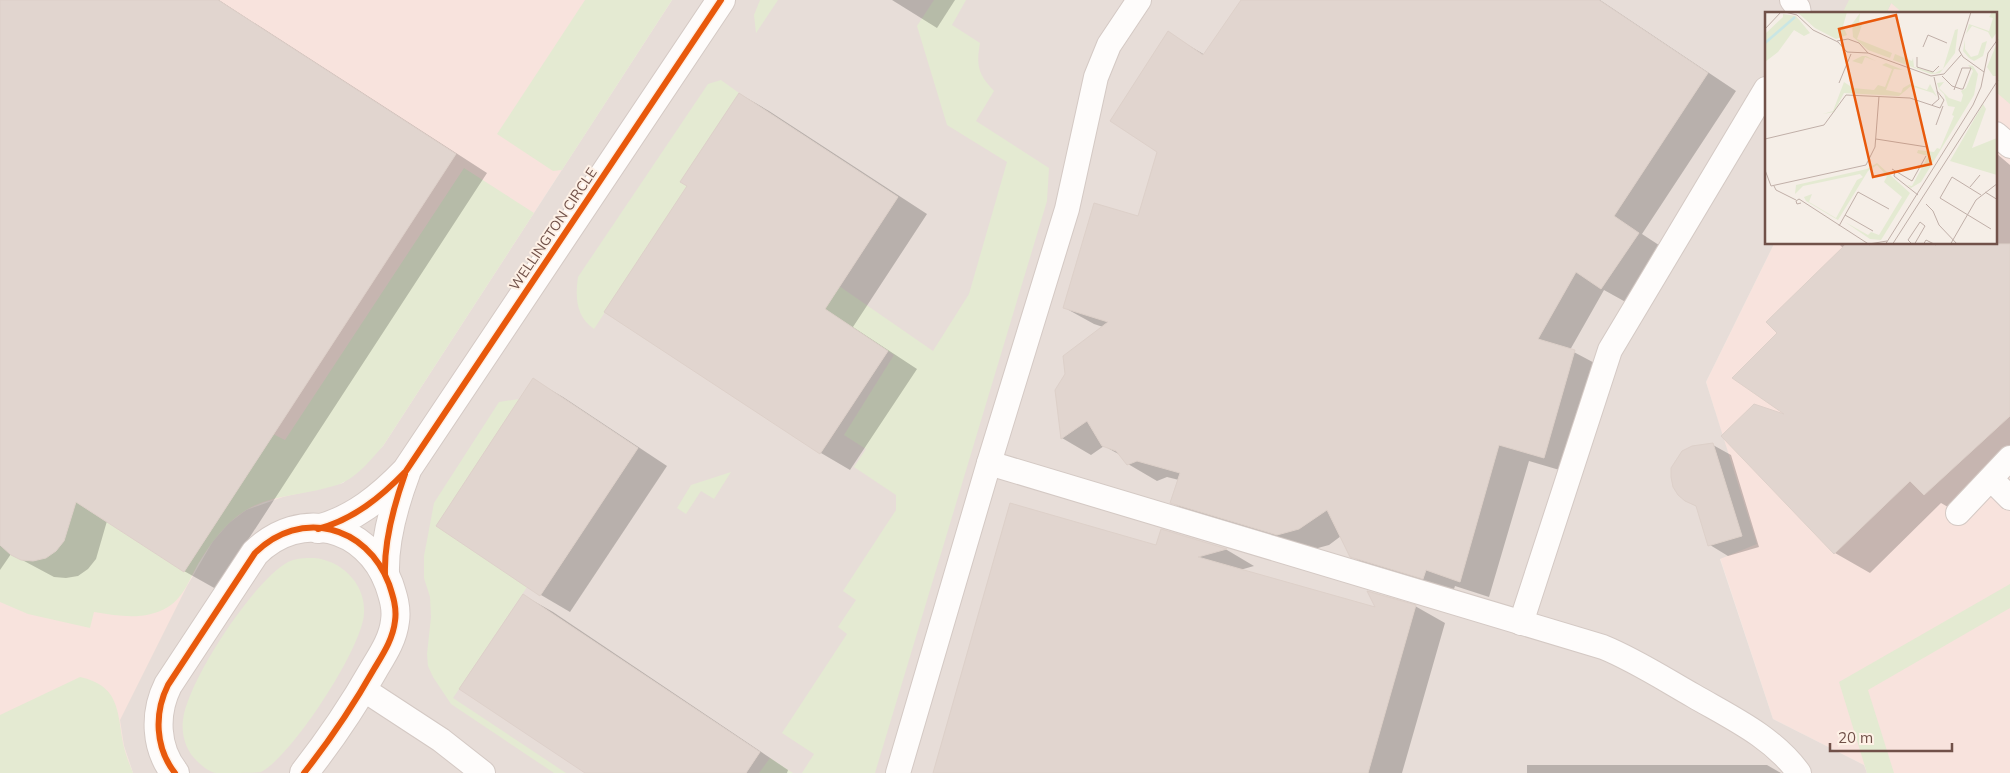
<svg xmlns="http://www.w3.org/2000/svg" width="2010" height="773" font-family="Mulish,sans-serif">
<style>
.commercial{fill:#f8e3dd}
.industrial{fill:#e7ddd8}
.green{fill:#e4ead2}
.shadow{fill:#0003}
.building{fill:#e1d5cf;stroke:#ddd0c9}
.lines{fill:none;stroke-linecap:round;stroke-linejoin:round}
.lane-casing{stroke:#d4c9c4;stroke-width:26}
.street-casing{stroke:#d4c9c4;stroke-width:30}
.lane{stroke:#fefcfb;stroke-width:24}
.street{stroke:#fefcfb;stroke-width:28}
.cycleway-casing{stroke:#fef1e6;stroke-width:9}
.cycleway{stroke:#e8590c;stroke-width:6}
.labels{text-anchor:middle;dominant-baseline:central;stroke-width:4;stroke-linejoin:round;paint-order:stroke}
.street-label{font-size:14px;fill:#715149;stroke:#fef1e6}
.inset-river{fill:none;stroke:#c9e6e4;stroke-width:2.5}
.inset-road{fill:none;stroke:#c0afa8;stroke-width:1}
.view{fill:#e8590c;fill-opacity:0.15;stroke:#e8590c;stroke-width:2.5}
.inset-edge{fill:none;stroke:#715149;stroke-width:2.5}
</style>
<rect width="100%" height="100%" fill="#f5eee7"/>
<g class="commercial">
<polygon points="0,0 672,0 383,446 316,490 265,502 246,510 229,523 213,541 198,564 183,595 124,746 133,773 0,762"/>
<polygon points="1893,0 2010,0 2010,773 1867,773 1864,765 1773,719 1720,558 1756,544 1706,382 1774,244 1996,244 1996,14 1886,14"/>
</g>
<polygon class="industrial" points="672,0 1893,0 1886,14 1766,14 1766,244 1774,244 1706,382 1757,544 1720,559 1773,719 1864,765 1867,773 133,773 124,746 120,720 187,586 213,541 229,523 246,510 283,497 343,483 383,446"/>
<g class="green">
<polygon points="585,0 672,0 562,170 553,171 497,134"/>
<polygon points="760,0 778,0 756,33 754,15"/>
<path d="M 934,0 L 966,0 L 952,25 L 980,43 C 976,66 978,74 994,91 L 976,121 L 1049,168 L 1047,201 L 875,773 L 802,773 L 814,754 L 782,733 L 847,634 L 838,627 L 856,600 L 843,591 L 896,510 L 896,495 L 854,467 L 866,449 L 844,435 L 894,355 L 672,209 L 594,329 C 576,317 575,297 578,277 L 708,84 L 721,80 L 739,93 L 680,182 L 839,286 L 933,351 L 969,294 L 1007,162 L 947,125 L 917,26 Z"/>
<polygon points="1849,0 2010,0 2010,104 1996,92 1996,14 1904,14 1891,3 1886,14 1842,14"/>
<path d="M 464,168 L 534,213 L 383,446 C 371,459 360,474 344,482 C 339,485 332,486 326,488 C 300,495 269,496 246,510 C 225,523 210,544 198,564 C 189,580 184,597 168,607 C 144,621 120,616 94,612 L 90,628 L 28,614 L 0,602 L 0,495 L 19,465 L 184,572 L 273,434 L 285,440 Z"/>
<polygon points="519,399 436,526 527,587 453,698 566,773 554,773 451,704 433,677 428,666 427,654 431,617 430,597 424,578 424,556 434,503 499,402"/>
<polygon points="731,472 714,499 701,491 686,514 677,508 691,485"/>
<path d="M 314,558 C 341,560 366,584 364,613 C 363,647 292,756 261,772 C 253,773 225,773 216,773 C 209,772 202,766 197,761 C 186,751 181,734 183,720 C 187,682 254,580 288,562 C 296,558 305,558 314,558 Z"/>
<polygon points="2010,584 2010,608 1868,690 1894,773 1867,773 1839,682"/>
<path d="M 80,677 C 119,686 117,709 123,743 C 125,753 129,763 133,773 L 0,773 L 0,715 Z"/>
<polygon points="770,758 793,773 759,773"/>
</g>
<g class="shadow">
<polygon points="0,0 219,0 487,173 216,589 184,571 107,521 96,559 88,569 78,576 66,578 54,577 11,554 0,570"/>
<polygon points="892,0 955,0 937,28"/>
<polygon points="1242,0 1600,0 1736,91 1642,234 1668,251 1631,305 1604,290 1570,350 1604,368 1573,474 1529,461 1489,597 1455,586 1452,595 1381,573 1351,556 1341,536 1329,545 1307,551 1200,519 1171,502 1179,480 1167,477 1157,481 1128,464 1122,456 1104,446 1091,455 1062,438 1103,327 1094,324 1065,308 1139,217 1158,151 1168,33 1205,55"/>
<polygon points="740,94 769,111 927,214 853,327 917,369 850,470 821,453 606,311 688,186"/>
<polygon points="1996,153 2010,165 2010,467 1960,514 1941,503 1870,573 1835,553 1790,417 1778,333 1843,248 1839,244 1996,244"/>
<polygon points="534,380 563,397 667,466 570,612 541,595"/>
<polygon points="1713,445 1731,455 1759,547 1728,556 1710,545 1698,507 1685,500"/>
<polygon points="1162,531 1227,550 1254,566 1240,570 1377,609 1415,606 1445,623 1402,773 934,773 1157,546"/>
<polygon points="523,595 553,612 788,770 787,773 587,773"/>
<polygon points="1527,765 1767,765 1781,773 1527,773"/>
</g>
<g class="building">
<polygon points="0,0 218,0 456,154 184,572 76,502 64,541 56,551 46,558 33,561 21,560 11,555 0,545"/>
<polygon points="1241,0 1599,0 1708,73 1614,216 1639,233 1601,289 1576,272 1538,339 1575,350 1544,458 1499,445 1460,582 1426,570 1423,579 1350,557 1327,510 1299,529 1277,535 1170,503 1180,473 1137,461 1127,465 1116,451 1102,446 1087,421 1061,439 1055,390 1065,374 1063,356 1108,322 1063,308 1094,203 1138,216 1157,152 1110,121 1168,31 1203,55"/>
<polygon points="739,93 898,197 825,309 888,351 820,454 604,312 687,186 680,182"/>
<polygon points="1846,244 2010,244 2010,416 1924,495 1910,481 1834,554 1721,436 1754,404 1784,414 1732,378 1777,333 1766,322"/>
<polygon points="533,378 638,448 540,596 436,526"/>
<polygon points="1713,443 1742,536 1708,546 1696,506 1685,501 1678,495 1673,487 1671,477 1671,468 1682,451 1692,446"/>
<polygon points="1010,503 1156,545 1161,529 1227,549 1198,557 1375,607 1367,591 1416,605 1368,773 933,773"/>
<polygon points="523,594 760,752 746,773 585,773 459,689"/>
</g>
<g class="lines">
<g class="lane-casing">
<g id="lane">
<polyline points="1792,0 1798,8 1799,14"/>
<polyline points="1996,134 2010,146"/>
<path d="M 989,463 L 1603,647 C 1635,660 1664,679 1694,696 C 1732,718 1773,737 1799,773"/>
<polyline points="1991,479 2010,498"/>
<polyline points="1958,513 2010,458"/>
<polyline points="1521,623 1610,350 1766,89"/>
<polyline points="363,689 441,740 483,773"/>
<polyline points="898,773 989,463 1067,209 1096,77 1109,45 1139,0"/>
</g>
</g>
<g class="street-casing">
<g id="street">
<path d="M 318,529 C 354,519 381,497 406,471 L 721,0"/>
<path d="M 385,574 C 384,541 394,505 406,473"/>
<path d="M 175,773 C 155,748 154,713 168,685 L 255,553 C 300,508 367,525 389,584 C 393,596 397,608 395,621 C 393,639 383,654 374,669 C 353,706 330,740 304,773"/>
</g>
</g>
<use href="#lane" class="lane"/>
<use href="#street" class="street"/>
<g class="cycleway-casing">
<g id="cycleway">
<path d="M 318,529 C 354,519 381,497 406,471 L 721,0"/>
<path d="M 385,574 C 384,541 394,505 405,474"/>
<path d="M 175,773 C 155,748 154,713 168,685 L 255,553 C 300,508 367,525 389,584 C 393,596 397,608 395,621 C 393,639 383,654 374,669 C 353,706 330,740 304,773"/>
</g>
</g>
<use href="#cycleway" class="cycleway"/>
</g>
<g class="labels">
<g class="street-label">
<text transform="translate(553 229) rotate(-56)">WELLINGTON CIRCLE</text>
</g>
</g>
<g transform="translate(1765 12)">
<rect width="232" height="232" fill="#f5eee7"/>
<path d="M 32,0 L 82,0 L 78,14 L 82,23 L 71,27 L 50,16 ZM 227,0 L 232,0 L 232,20 L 227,27 L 223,20 L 207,14 L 201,22 L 204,12 L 224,19 L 228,6 L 224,5 ZM 95,1 L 94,11 L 97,13 L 92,27 L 127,41 L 125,46 L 103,38 L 88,25 L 87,12 ZM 18,2 L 31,4 L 45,21 L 39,24 L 29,18 L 13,40 L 0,50 L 0,22 L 18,5 ZM 193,17 L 190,41 L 175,61 L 166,62 L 128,48 L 130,42 L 147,49 L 148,46 L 149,55 L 170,61 L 178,57 L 190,18 ZM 200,28 L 200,37 L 206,45 L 213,43 L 217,31 L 222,29 L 218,44 L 209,49 L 204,46 L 198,39 ZM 232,31 L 233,64 L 228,64 L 222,55 ZM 97,44 L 101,44 L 111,49 L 100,45 L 97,52 L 87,49 L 79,70 L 88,76 L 109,78 L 113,73 L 120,75 L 127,57 L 117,53 L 121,51 L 138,58 L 129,57 L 121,78 L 136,81 L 138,76 L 145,72 L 162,78 L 165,72 L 172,85 L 170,90 L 172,85 L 168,81 L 146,74 L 134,84 L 79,81 L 69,100 L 58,102 L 68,99 L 87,49 ZM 203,53 L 208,54 L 213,62 L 209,83 L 156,170 L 146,176 L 142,173 L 147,174 L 163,144 L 152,141 L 153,138 L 169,140 L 172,136 L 175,137 L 189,104 L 187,103 L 190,95 L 183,94 L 179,82 L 174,77 L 172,71 L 179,70 L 174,76 L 184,86 L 196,90 L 198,83 L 196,79 L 201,76 L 208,59 ZM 218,92 L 221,97 L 207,136 L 232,126 L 232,163 L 185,149 ZM 112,151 L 145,181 L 116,228 L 105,227 L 80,210 L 103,223 L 106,220 L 114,223 L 137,185 L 119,170 L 122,164 L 112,153 L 103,159 L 73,208 L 41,189 L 39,185 L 47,182 L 44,190 L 71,206 L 92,168 L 98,165 L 95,162 L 38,174 L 30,182 L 31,173 L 102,157 Z" fill="#e4ead2"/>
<path class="inset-river" d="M 0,31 L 30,5"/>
<path class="inset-road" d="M 20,0 L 32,3 L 48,18 L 73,30 L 82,40 L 103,41 L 166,64 L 179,62 L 196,43M 206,0 L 194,38 L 198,45 L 219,60M 0,17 L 16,0M 72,29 L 83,27 L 94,31 L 103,41M 158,35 L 163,23 L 182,31M 152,45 L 152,55 L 168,60 L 174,54M 177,64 L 187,74 L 196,77 L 198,77 L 206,56 L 197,56 L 196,59 L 190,75 L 189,78M 74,71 L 86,42M 167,93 L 174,87 L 169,65M 171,113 L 178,94M 0,127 L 59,113 L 81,83 L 145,86 L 175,96 L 179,88 L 172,79M 111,127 L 162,135M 127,157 L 147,169 L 161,144M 0,158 L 6,174 L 101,153 L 110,135 L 114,84M 130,159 L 129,164 L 153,183M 9,174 L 11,178 L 31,188M 205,175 L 215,163M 220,180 L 233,188M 216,183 L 187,165 L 175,186 L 226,217M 36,191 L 32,192 L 31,189 L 34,187 L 105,233M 161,192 L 168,199 L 174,213 L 193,233M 80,203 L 108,219M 74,214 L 93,180 L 124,197M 104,232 L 122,229M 120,233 L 208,93 L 216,75 L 223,41 L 233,27M 127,233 L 233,68M 148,233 L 143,228 L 155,210 L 160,214 L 149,233M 158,233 L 161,228 L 171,233M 185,233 L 211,188 L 233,171"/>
<path class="view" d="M 131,3 L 166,152 L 108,165 L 74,17 Z"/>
<rect width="232" height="232" class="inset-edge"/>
</g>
<path d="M1830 743v8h122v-8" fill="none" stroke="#715149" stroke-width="2.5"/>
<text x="1838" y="743" font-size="15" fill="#715149" stroke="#fef1e6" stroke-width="4" paint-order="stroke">20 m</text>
</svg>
